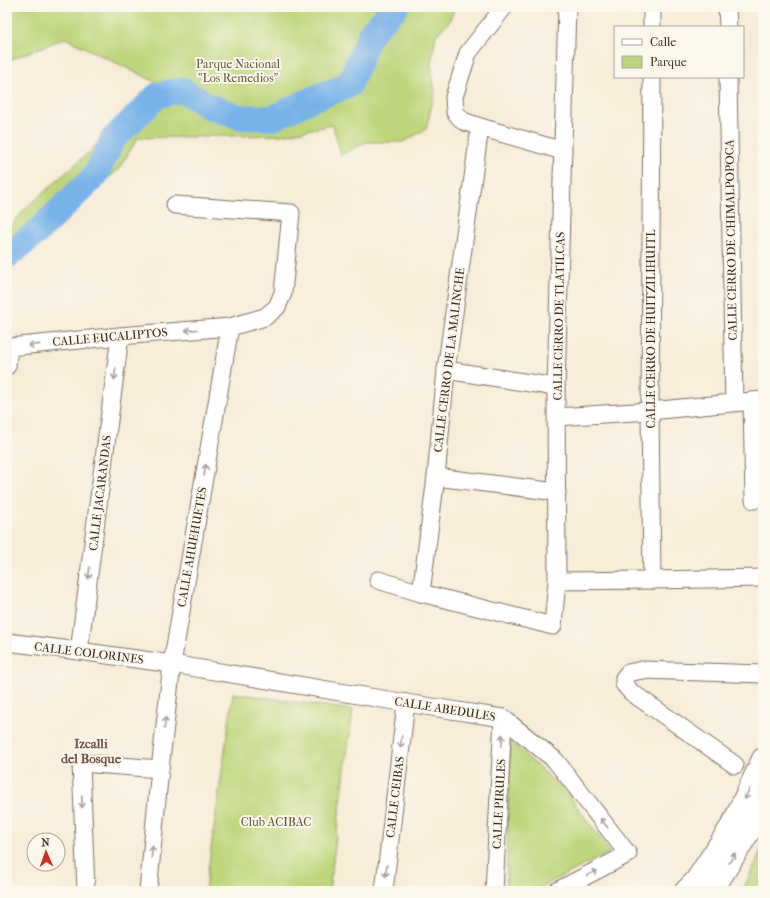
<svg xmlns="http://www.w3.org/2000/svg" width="770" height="898" font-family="'IM FELL French Canon',serif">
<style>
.green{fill:#bed67b;stroke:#7c804c}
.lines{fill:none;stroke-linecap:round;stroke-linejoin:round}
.river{stroke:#78b2e9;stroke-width:26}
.minor-casing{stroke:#7d6e5f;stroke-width:19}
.secondary-casing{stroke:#7d6e5f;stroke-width:24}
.minor{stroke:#fff;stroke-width:17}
.secondary{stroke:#fff;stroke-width:22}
.oneway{stroke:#a79f9a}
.labels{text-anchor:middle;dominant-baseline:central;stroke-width:4;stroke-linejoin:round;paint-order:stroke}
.park-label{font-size:12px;fill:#5c5535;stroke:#fbf7ec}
.street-label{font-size:12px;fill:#3b2a1e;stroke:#fbf7ec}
.neighbourhood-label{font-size:13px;font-weight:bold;fill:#6e5044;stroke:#fbf7ec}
</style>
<rect width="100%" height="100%" fill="#fbf7ec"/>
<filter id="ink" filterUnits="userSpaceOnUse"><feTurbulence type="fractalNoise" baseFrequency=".025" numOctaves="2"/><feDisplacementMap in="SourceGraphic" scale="8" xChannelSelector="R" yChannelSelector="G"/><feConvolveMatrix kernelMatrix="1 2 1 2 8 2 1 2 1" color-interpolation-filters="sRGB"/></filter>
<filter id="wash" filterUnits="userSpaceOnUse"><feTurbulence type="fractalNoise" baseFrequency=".012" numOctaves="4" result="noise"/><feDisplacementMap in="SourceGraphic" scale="16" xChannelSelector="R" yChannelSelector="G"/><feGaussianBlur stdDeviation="0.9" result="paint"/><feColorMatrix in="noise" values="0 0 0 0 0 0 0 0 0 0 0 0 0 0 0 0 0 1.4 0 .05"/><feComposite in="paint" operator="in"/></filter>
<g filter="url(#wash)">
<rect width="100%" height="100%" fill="#f7ecd7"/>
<g class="green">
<polygon points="7,7 455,7 449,22 436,35 431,64 435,92 426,129 403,142 366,142 341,155 333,125 281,135 138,138 118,170 73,207 50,231 7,272 7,231 25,209 89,152 123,115 172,90 65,38 7,61"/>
<polygon points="233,693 353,710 329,891 205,891"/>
<polygon points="510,741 567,793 610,852 533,891 506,891"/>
<polygon points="763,846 763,891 741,891 744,888"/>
</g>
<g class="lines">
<polyline class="river" points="7,256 37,232 95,176 113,139 158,95 182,90 208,106 239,117 273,118 312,99 349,85 371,32 396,7"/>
</g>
</g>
<g filter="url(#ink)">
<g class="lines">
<g class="minor-casing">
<g id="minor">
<polyline points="504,7 468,53 454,97 455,112 463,121 480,127 563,151"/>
<polyline points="727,7 728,27"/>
<polyline points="652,27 652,7"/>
<polyline points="728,77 734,402"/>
<polyline points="7,366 9,347 120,336 230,327 265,317 277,307 283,293 291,213 175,205"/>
<polyline points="446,370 556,387"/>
<polyline points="752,401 754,500"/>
<polyline points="557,417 650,411 763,400"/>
<polyline points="436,477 557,492"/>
<polyline points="378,580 421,593 553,626 557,581 556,387 567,7"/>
<polyline points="652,580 650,411 652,77"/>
<polyline points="557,581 652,580 763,578"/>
<polyline points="421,593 436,477 446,370 480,127"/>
<polyline points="7,642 79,651 172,664 406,703 503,718 555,760 628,854 557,891"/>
<polyline points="79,651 120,336"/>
<polyline points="735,765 631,692 624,684 624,678 628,673 642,670 763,674"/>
<polyline points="86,891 81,763 160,769"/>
<polyline points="148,891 160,769 172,664 230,327"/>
<polyline points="384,891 406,703"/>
<polyline points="494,891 503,718"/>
</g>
</g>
<g class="secondary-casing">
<g id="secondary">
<polyline points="686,891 696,881 733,824 763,759"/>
<polyline points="711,891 715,886 750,830 763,803"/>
</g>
</g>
<use href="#minor" class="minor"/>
<use href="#secondary" class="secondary"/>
</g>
<defs><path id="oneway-shaft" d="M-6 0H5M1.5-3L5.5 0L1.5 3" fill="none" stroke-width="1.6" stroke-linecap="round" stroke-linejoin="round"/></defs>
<g class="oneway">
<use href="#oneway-shaft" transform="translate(191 330) rotate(175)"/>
<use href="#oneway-shaft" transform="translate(34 345) rotate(174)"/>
<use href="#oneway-shaft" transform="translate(115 374) rotate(97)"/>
<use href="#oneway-shaft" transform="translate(205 470) rotate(-80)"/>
<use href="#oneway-shaft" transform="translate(89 573) rotate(97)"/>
<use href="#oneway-shaft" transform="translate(165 723) rotate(-83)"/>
<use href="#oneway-shaft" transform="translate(502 740) rotate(-87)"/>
<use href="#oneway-shaft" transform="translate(401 742) rotate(97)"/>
<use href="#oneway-shaft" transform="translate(747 794) rotate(115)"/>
<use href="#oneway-shaft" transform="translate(82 802) rotate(88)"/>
<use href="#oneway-shaft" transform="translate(604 823) rotate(-128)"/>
<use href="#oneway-shaft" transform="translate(152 852) rotate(-85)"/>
<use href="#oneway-shaft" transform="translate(732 858) rotate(-59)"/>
<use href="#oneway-shaft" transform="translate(386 871) rotate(97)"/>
<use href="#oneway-shaft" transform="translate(592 873) rotate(-28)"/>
</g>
</g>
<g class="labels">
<g class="park-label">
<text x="238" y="64">Parque Nacional<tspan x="238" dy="14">"Los Remedios"</tspan></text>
<text x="276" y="822">Club ACIBAC</text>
</g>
<g class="street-label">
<text transform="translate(731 240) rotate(-91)">CALLE CERRO DE CHIMALPOPOCA</text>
<text transform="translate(559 316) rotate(-89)">CALLE CERRO DE TLATILCAS</text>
<text transform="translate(651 329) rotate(-90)">CALLE CERRO DE HUITZILIHUITL</text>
<text transform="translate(110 337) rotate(-5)">CALLE EUCALIPTOS</text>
<text transform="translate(449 360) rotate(-83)">CALLE CERRO DE LA MALINCHE</text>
<text transform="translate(100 493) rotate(-83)">CALLE JACARANDAS</text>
<text transform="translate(192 547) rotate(-80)">CALLE AHUEHUETES</text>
<text transform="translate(89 653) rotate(7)">CALLE COLORINES</text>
<text transform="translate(445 709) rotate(9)">CALLE ABEDULES</text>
<text transform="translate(395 797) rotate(-83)">CALLE CEIBAS</text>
<text transform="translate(499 804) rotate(-87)">CALLE PIRULES</text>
</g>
<g class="neighbourhood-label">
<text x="91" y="743">Izcalli<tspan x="91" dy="15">del Bosque</tspan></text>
</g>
</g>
<rect width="770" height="898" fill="none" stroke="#fbf7ec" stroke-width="24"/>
<rect x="614" y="26" width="130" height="52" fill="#fbf7ec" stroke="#aea59a"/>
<rect x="622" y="39" width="20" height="6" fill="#ffffff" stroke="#aea59a"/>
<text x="650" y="46" font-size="12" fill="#3b2a1e">Calle</text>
<rect x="622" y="56" width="20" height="12" fill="#bed67b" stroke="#aea59a"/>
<text x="650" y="66" font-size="12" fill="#3b2a1e">Parque</text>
<g transform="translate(46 852) rotate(358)"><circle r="19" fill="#fbf7ec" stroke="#aea59a"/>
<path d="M0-3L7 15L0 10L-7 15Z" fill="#c8321e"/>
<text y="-6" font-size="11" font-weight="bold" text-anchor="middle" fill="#3b2a1e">N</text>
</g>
</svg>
